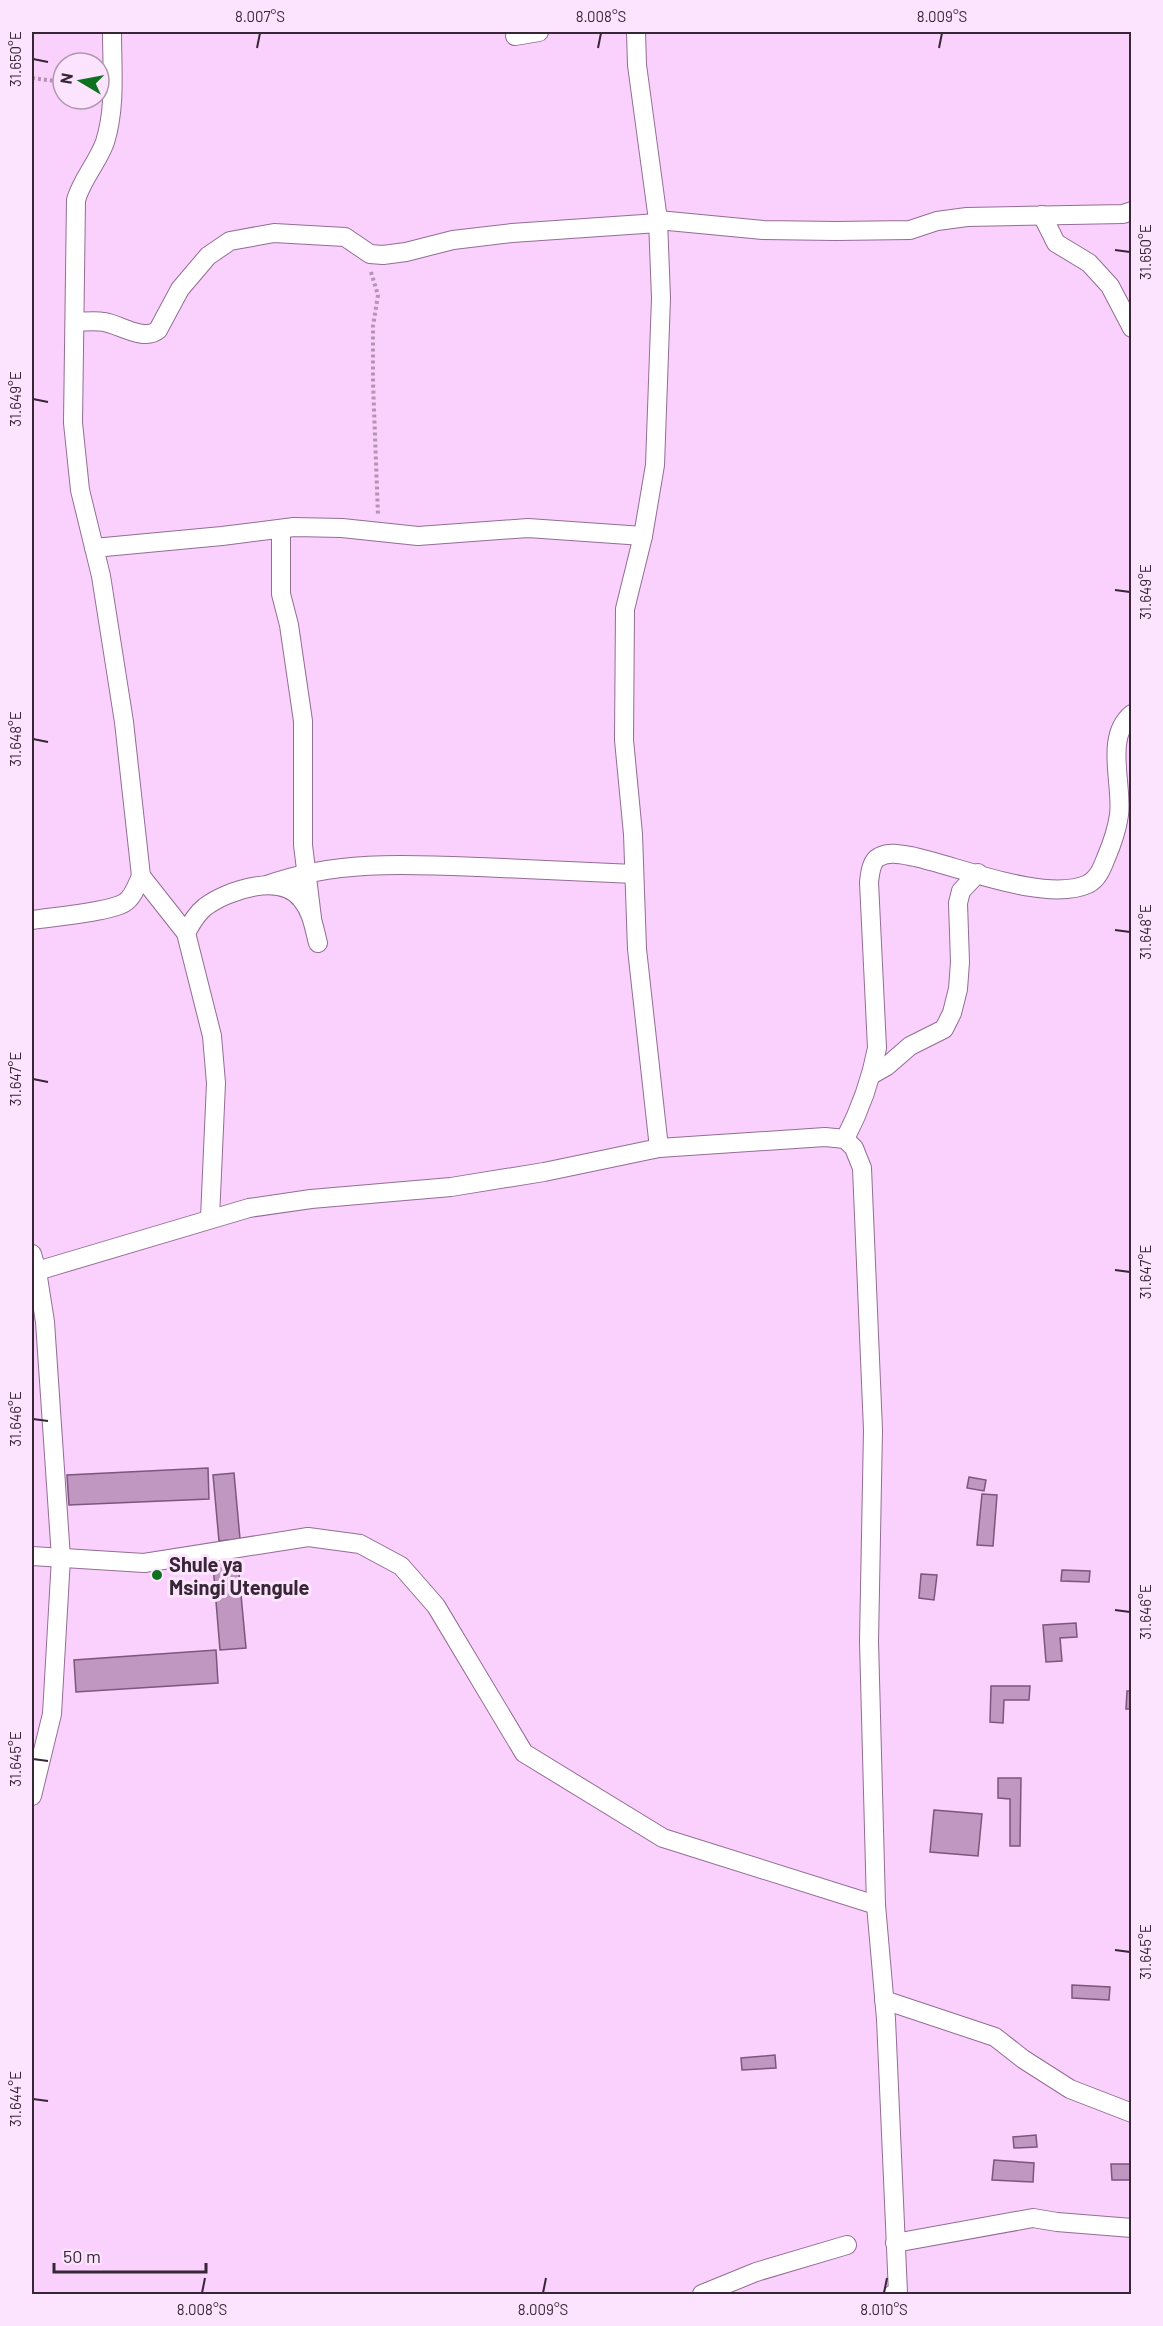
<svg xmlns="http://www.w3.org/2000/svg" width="1163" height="2326" font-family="Barlow,sans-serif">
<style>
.building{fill:#bf97c1;stroke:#7b567d;stroke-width:1.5}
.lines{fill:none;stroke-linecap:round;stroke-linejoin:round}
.street-casing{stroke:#936d95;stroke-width:20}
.path{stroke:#b493b5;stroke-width:4;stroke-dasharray:3 3;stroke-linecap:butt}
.street{stroke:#fff;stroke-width:18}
.ticks{fill:none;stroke:#362636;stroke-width:2}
.poi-dot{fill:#0e7120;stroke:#fde4fe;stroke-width:2}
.labels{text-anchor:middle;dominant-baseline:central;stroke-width:6;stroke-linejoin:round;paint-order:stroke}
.poi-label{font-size:20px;font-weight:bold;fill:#362636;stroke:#fde4fe;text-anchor:start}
.neatline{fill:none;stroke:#362636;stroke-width:2}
.ticks-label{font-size:15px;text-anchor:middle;fill:#362636}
</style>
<rect width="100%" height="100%" fill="#fad0fc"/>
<g class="building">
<polygon points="208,1468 209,1499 69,1505 67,1475"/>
<polygon points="234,1473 240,1539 219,1541 213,1475"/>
<polygon points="969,1477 986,1480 984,1491 967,1488"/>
<polygon points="982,1494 997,1495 993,1546 977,1545"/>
<polygon points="238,1563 246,1648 220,1650 213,1565"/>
<polygon points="1062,1570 1090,1571 1089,1582 1061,1581"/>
<polygon points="921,1574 937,1575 934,1600 919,1598"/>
<polygon points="1076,1623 1077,1637 1060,1638 1062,1661 1046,1662 1043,1625"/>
<polygon points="216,1650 218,1683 76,1692 74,1660"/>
<polygon points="991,1686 1030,1686 1029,1700 1004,1700 1003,1723 990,1722"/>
<polygon points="1127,1691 1132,1691 1132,1709 1126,1709"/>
<polygon points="998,1778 1021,1778 1020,1846 1010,1846 1010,1799 998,1798"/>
<polygon points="934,1810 982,1814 978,1856 930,1852"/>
<polygon points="1072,1985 1110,1987 1109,2000 1072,1998"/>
<polygon points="775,2055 776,2068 742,2070 741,2058"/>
<polygon points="1036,2135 1037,2147 1014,2148 1013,2137"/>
<polygon points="994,2160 1034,2163 1033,2182 992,2180"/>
<polygon points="1111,2164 1132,2164 1132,2180 1112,2180"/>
</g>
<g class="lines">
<g class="street-casing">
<g id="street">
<path d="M 112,32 C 112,68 116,107 105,142 C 98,162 82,179 76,200 L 73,423 L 80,490 L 101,576 L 124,722 L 141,876 L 186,933 L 212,1036 L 216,1083 L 210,1218"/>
<polyline points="636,32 637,65 658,220 661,298 655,465 643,536 625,609 624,740 633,834 637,949 659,1148"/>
<polyline points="515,36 539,32"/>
<polyline points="1042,215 1056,243 1089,263 1110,286 1132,328"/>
<polyline points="658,220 763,230 836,231 910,230 937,221 967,217 1123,214 1132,211"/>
<path d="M 75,322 C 84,322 94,320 104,322 C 119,324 144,342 158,330 L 180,289 L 208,256 L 230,241 L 274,233 L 345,237 L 370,254 L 383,255 L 406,252 L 453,240 L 512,233 L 658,223"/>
<polyline points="281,529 281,594 289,625 303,721 303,845 312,918"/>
<polyline points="94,548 222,536 294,527 342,528 418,536 528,528 643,536"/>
<path d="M 267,885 C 335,860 408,864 479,867 C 531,869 583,872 634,874"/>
<path d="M 32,920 C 52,917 109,912 124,903 C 133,898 137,885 141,876"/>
<path d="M 186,933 C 191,924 196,914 205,907 C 228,890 281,872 302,900 C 312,912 314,928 318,943"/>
<polyline points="873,1074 887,1066 910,1046 944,1029 952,1013 958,989 960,962 958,903 961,891 978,873"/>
<path d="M 845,1139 C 860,1110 871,1080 877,1048 L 869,882 C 870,874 871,861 879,857 C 890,851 903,855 915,857 C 960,867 1046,903 1088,884 C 1098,879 1102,868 1106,858 C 1112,844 1117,829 1119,815 C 1123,784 1104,737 1132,714"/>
<polyline points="32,1254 37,1271 45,1322 61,1558 52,1714 32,1796"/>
<polyline points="32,1270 37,1271 249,1208 311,1199 451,1187 544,1172 659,1148 825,1137 845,1139 854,1148 862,1168 873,1430 869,1641 876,1905 886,2019 898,2293 893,2294"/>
<polyline points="32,1556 144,1563 308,1537 360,1544 401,1566 436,1606 524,1753 663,1838 876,1905"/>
<polyline points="884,2000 995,2037 1023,2059 1070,2089 1132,2113"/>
<polyline points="895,2243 1033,2218 1057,2222 1132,2228"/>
<polyline points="702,2294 756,2272 847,2245"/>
</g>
</g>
<g class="path">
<polyline points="32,78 63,82"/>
<polyline points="371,272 378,295 373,326 373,383 378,515"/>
</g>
<use href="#street" class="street"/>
</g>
<path class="ticks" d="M 257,48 L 260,33M 598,48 L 601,33M 939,48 L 942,33M 33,59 L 48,62M 1115,250 L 1130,252M 33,399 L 48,402M 1115,590 L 1130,592M 33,739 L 48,742M 1115,930 L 1130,932M 33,1079 L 48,1082M 1115,1270 L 1130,1272M 33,1419 L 48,1421M 1115,1610 L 1130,1612M 33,1759 L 48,1761M 1115,1950 L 1130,1952M 33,2099 L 48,2101M 202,2293 L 205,2278M 543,2293 L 546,2278M 884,2293 L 887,2278"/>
<circle class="poi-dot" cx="157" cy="1575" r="6"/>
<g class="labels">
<g class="poi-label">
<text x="169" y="1564">Shule ya<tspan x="169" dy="23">Msingi Utengule</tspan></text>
</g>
</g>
<rect width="1163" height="2326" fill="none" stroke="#fde4fe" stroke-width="66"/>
<g transform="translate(81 81) rotate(280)"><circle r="28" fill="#fde4fe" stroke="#ad98ae" stroke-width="1.5"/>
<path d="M0-4.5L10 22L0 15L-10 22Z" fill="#0e7120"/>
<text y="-9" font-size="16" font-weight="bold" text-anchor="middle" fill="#362636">N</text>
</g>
<path d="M54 2263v9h152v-9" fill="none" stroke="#362636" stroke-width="3"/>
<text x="63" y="2263" font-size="18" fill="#362636" stroke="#fde4fe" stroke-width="4.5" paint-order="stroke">50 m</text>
<rect x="33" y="33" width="1097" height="2260" class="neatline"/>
<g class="ticks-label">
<text x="260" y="22">8.007°S</text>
<text x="601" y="22">8.008°S</text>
<text x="942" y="22">8.009°S</text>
<text transform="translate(16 59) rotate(-90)" y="5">31.650°E</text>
<text transform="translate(1146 252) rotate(-90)" y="5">31.650°E</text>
<text transform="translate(16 399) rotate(-90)" y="5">31.649°E</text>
<text transform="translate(1146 592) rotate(-90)" y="5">31.649°E</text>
<text transform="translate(16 739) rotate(-90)" y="5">31.648°E</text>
<text transform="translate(1146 932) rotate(-90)" y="5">31.648°E</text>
<text transform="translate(16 1079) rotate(-90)" y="5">31.647°E</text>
<text transform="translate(1146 1272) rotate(-90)" y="5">31.647°E</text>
<text transform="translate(16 1419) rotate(-90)" y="5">31.646°E</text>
<text transform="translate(1146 1612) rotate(-90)" y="5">31.646°E</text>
<text transform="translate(16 1759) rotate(-90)" y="5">31.645°E</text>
<text transform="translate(1146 1952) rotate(-90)" y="5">31.645°E</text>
<text transform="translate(16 2099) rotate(-90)" y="5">31.644°E</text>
<text x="202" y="2315">8.008°S</text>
<text x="543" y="2315">8.009°S</text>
<text x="884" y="2315">8.010°S</text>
</g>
</svg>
